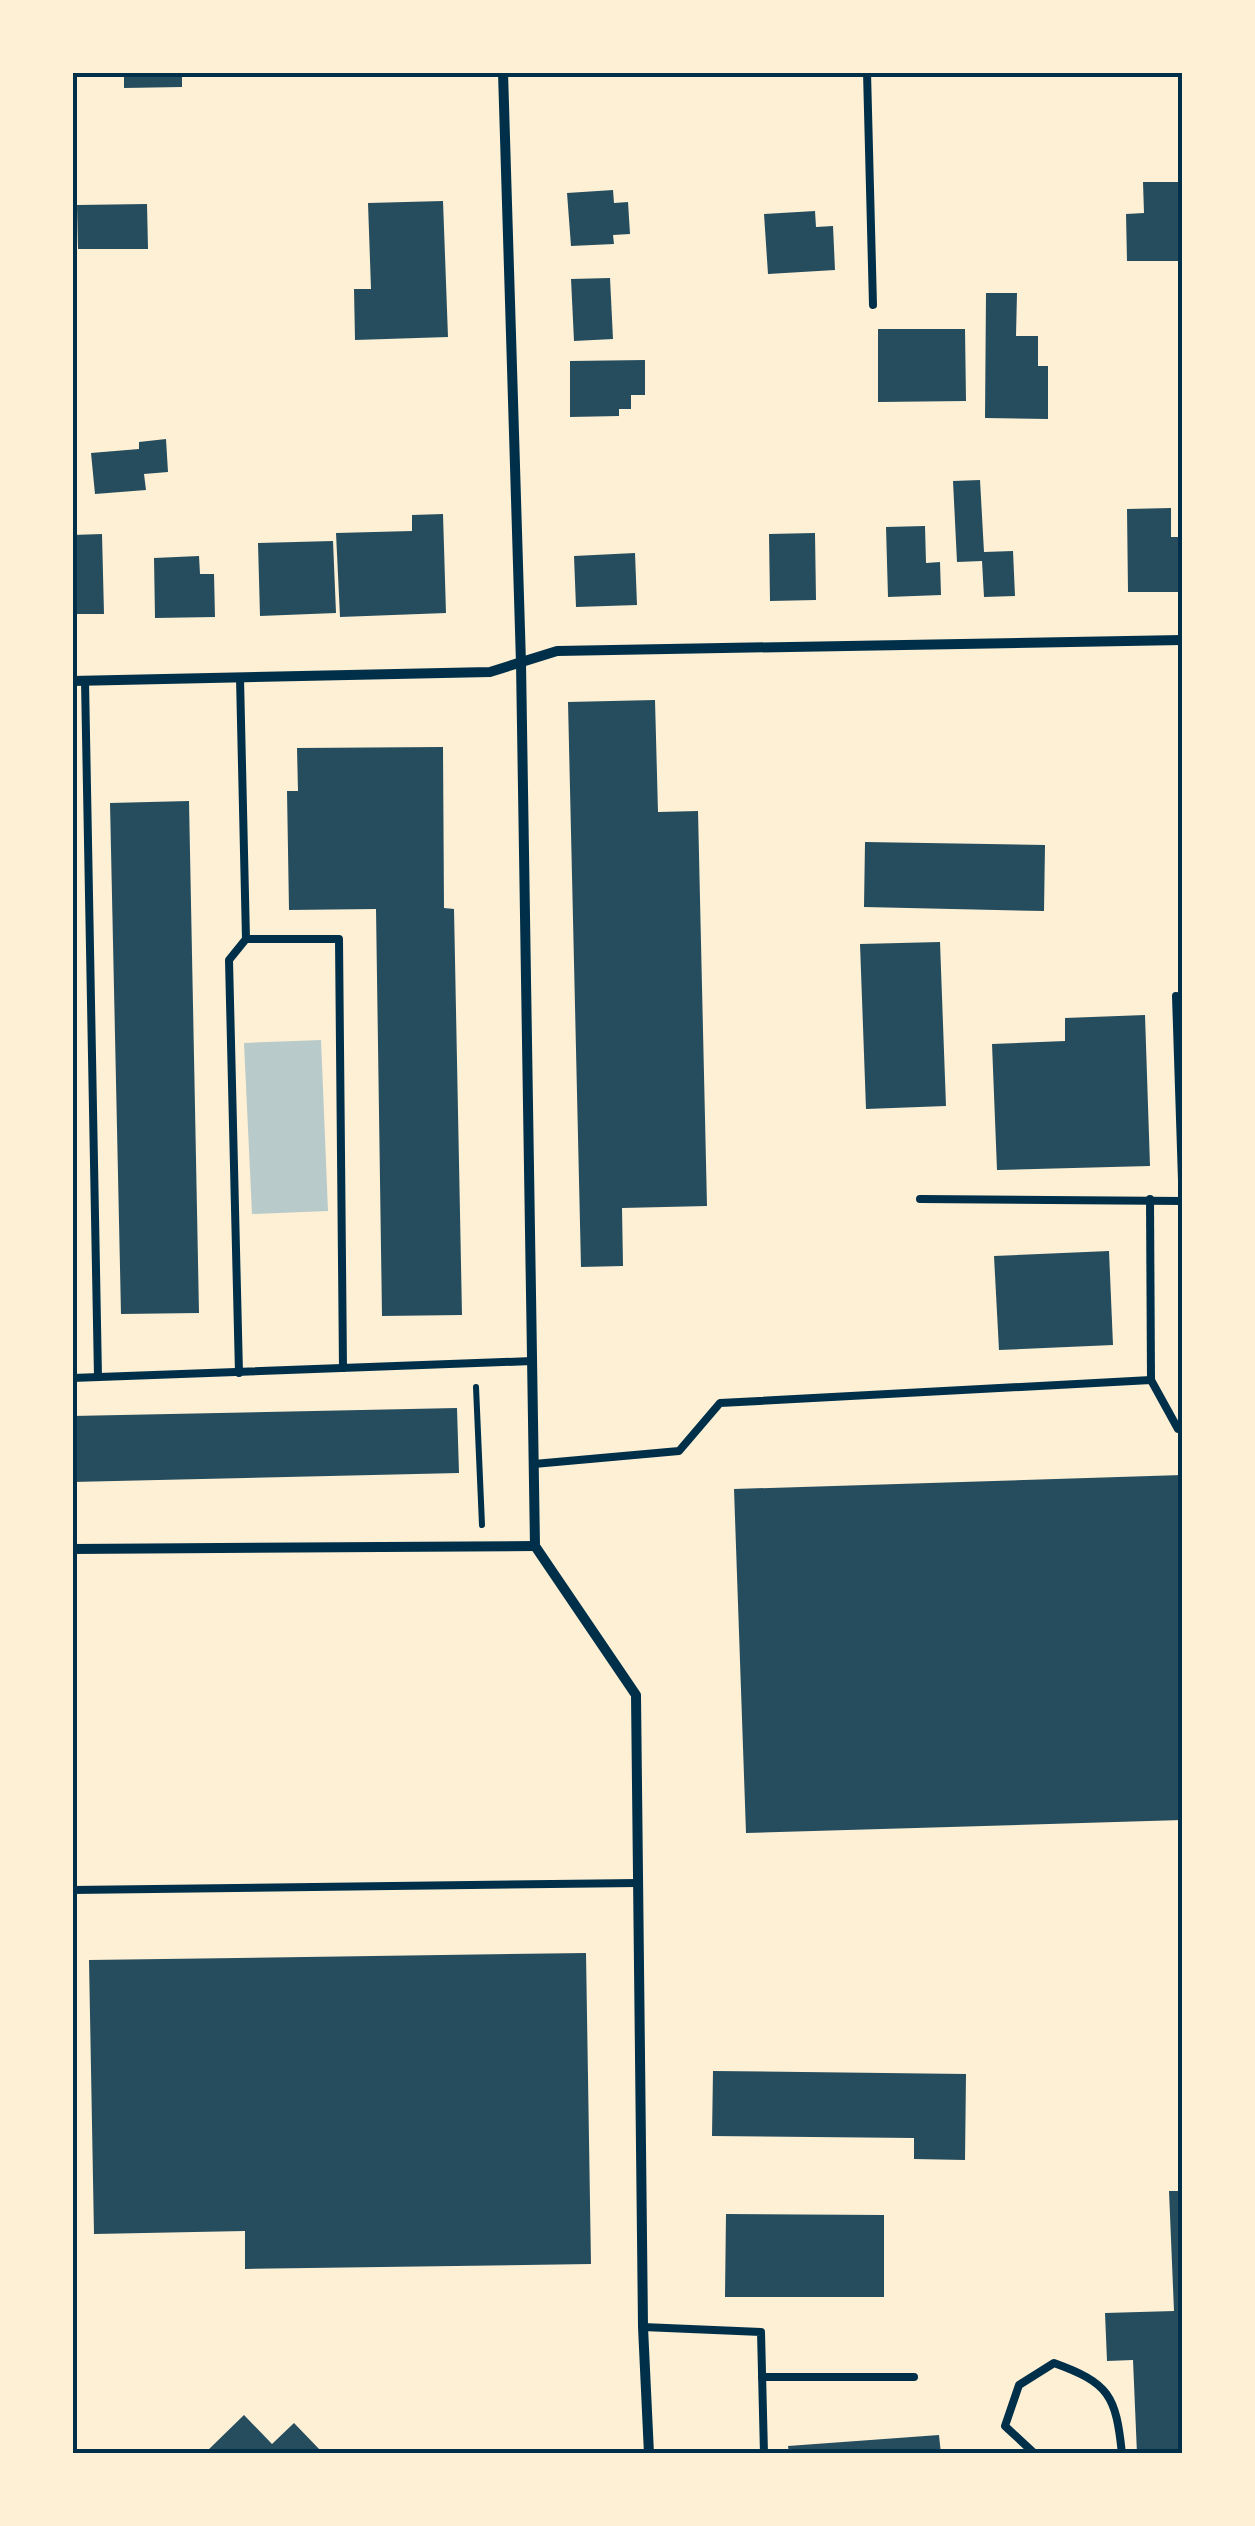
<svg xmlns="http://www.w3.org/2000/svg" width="1255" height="2526" font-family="Roboto,sans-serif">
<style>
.green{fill:#b9caca}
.building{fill:#264d5e}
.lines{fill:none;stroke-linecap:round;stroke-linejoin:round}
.path{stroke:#003049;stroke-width:6}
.service{stroke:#003049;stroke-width:8}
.minor{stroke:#003049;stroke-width:10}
.neatline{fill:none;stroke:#003049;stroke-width:4}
</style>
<rect width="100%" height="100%" fill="#fdf0d5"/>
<polygon class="green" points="321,1040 328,1211 252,1214 244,1043"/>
<g class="building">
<polygon points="124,72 182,72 182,87 124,88"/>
<polygon points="1143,182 1182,182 1182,261 1127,261 1126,214 1144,213"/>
<polygon points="613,190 614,203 628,202 630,234 613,235 614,244 571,246 567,193"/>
<polygon points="443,201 448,337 355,340 354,289 371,289 368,203"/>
<polygon points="147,204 148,249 78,249 77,205"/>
<polygon points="815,211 816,227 833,226 835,270 768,274 764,214"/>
<polygon points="610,278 613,339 574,341 571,279"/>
<polygon points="986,293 1017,293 1016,336 1038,336 1038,366 1048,366 1048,419 985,418"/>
<polygon points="878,329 965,329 966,401 878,402"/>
<polygon points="645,360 645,395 631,395 631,409 619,409 619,416 570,417 570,361"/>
<polygon points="166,439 168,472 144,474 146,490 95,494 91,453 139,449 139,442"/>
<polygon points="980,480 984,552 1013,551 1015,596 984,597 982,561 957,562 953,481"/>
<polygon points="1171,508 1171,537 1182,537 1182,592 1128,592 1127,509"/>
<polygon points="443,514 446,613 340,617 336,533 412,531 412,515"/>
<polygon points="925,526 926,563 940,562 941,595 888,597 886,527"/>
<polygon points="815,533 816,600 770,601 769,534"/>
<polygon points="102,534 104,614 72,614 72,535"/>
<polygon points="333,541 336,613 260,616 258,543"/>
<polygon points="635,553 637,605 576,607 574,556"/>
<polygon points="199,556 200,574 214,574 215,617 155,618 154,558"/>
<polygon points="655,700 658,812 698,811 707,1206 622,1208 623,1266 581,1267 568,702"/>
<polygon points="443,747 444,908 454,909 462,1315 382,1316 376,909 289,910 287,791 298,791 297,748"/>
<polygon points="189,801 199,1313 121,1314 110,803"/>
<polygon points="865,842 1045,845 1044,911 864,907"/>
<polygon points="940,942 946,1106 866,1109 860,944"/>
<polygon points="1145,1015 1150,1166 997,1170 992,1044 1065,1041 1065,1018"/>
<polygon points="1109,1251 1113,1345 999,1350 994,1256"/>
<polygon points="457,1408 459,1473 72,1482 72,1416"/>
<polygon points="1182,1475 1182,1820 746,1833 734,1489"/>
<polygon points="586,1953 591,2264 245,2269 245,2231 94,2234 89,1960"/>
<polygon points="713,2071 966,2074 965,2160 914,2159 914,2138 712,2136"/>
<polygon points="1169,2191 1182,2191 1182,2454 1137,2454 1133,2360 1107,2361 1105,2313 1174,2311"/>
<polygon points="726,2214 884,2215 884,2297 725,2297"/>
<polygon points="244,2415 272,2444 294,2423 321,2451 204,2454"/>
<polygon points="939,2435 941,2454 789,2454 788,2446"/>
</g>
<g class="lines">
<polyline class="path" points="476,1387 482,1525"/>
<g class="service">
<polyline points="867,72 873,305"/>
<polyline points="85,681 98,1377"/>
<polyline points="246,939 339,939 343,1368"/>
<polyline points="1176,996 1182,1180"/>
<polyline points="920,1199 1182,1201"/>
<polyline points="1150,1199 1151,1380"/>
<polyline points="239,1373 229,960 246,939 240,678"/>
<polyline points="72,1378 532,1361"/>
<polyline points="534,1464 679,1451 720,1403 1151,1380 1178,1429 1182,1429"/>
<polyline points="72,1890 638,1883"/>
<polyline points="643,2327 761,2332 764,2454"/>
<polyline points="762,2377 914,2377"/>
<path d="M 1035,2454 L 1005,2426 L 1019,2385 L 1054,2363 C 1109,2383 1116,2395 1122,2454"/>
</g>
<g class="minor">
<polyline points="503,72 521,663 535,1546"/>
<polyline points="72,681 490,672 557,651 1182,640"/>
<polyline points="535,1546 636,1695 643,2327 649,2454"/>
<polyline points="72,1549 535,1546"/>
</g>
</g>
<rect width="1255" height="2526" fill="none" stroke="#fdf0d5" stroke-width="150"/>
<rect x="75" y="75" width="1105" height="2376" class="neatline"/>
</svg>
